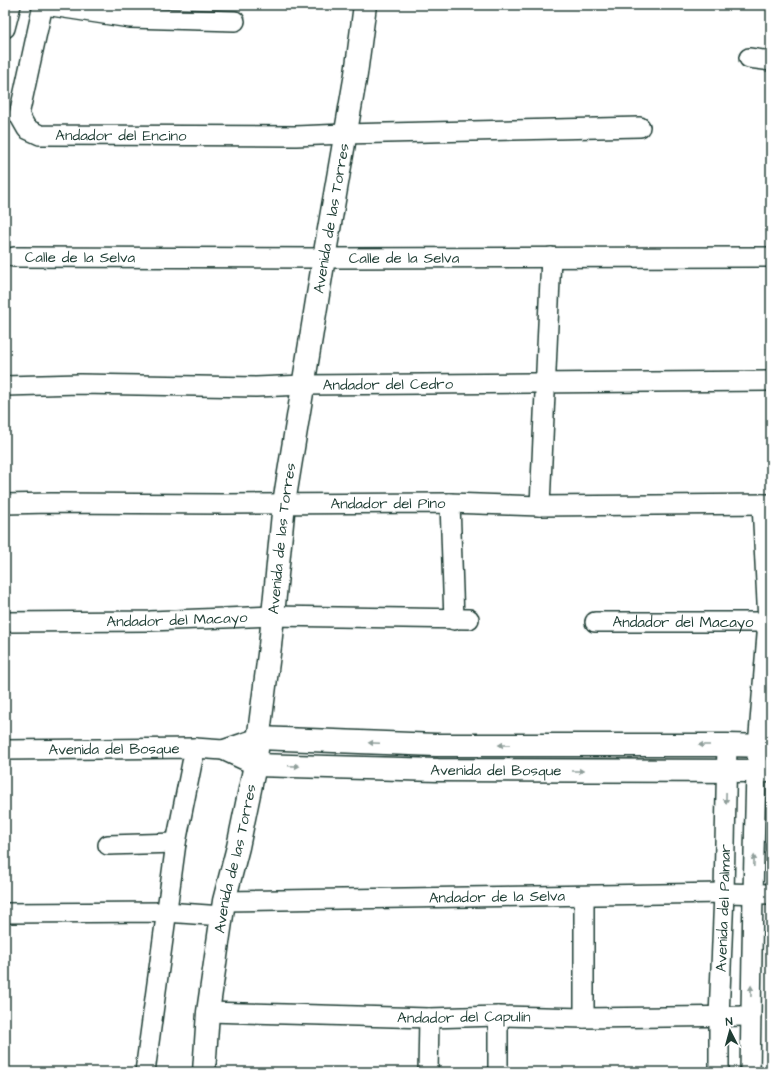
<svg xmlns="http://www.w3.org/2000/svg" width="776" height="1077" font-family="'Architects Daughter',sans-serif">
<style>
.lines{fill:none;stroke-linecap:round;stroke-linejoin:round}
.minor-casing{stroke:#1f3d34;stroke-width:22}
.tertiary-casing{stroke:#1f3d34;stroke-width:25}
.minor{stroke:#fff;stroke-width:19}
.tertiary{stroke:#fff;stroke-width:22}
.oneway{fill:#8f9e9a}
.labels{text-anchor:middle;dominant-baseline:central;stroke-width:4;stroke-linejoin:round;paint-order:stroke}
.street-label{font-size:15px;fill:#1f3d34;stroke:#fff}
</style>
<rect width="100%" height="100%" fill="#fff"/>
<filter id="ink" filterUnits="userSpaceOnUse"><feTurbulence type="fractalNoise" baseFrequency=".025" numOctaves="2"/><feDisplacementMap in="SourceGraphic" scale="8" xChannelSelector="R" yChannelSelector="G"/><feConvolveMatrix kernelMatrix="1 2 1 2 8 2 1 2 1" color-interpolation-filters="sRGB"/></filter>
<g filter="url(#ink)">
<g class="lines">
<g class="minor-casing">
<g id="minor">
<path id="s1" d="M 43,5 L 19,115 L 27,129 L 40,135 L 296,136 L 344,134 L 640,127"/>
<polyline points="45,5 130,18 235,21"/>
<polyline points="5,28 11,5"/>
<polyline points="749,58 771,61"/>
<path id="s2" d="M 14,257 L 324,258 L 771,257"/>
<path id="s3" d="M 5,386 L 80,384 L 256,387 L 304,385 L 771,381"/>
<polyline points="450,503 454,620"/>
<path id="s4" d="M 5,504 L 51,503 L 224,504 L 450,503 L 540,506 L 771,504"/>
<polyline points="540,506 551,257"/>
<path id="s5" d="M 5,622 L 150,621 L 272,616 L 469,619"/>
<path id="s6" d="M 595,622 L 771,622"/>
<path id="s7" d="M 5,750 L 195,748 L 223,750 L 255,765"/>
<polyline points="223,750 258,738"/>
<polyline points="108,845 176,843"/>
<path id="s8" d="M 224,901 L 724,893 L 771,894"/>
<polyline points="5,913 166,912 222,916"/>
<path id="s9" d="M 208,1012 L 429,1018 L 498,1016 L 584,1018 L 751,1016"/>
<polyline points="584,1018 584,896"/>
<polyline points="145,1072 176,843 195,748"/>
<polyline points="428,1072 429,1018"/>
<polyline points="498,1072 498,1016"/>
<path id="s10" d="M 719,1072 L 719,1017 L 724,893 L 727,745"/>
<polyline points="750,1072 753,894 756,772 768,622 762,504"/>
</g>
</g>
<g class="tertiary-casing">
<g id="tertiary">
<polyline points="258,738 436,745 727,745 771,746"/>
<path id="s11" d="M 255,765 L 438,770 L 771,771"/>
<path id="s12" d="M 204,1072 L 208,1012 L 224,901 L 238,847 L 255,765 L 270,646 L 284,503 L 324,258 L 356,74 L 365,5"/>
</g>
</g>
<use href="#minor" class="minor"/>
<use href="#tertiary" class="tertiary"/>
</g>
<defs><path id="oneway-solid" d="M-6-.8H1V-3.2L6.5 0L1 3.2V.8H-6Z"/></defs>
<g class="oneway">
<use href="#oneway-solid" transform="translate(374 743) rotate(-178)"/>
<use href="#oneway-solid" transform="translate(504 745) rotate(180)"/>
<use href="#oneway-solid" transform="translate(704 745) rotate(180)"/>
<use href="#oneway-solid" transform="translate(294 766) rotate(2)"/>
<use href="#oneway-solid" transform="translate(578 771)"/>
<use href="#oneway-solid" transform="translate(726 798) rotate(91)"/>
<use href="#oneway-solid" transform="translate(754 861) rotate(-88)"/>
<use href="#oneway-solid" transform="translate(751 991) rotate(-89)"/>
</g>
</g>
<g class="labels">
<g class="street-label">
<text stroke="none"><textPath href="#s1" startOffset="224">Andador del Encino</textPath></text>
<text stroke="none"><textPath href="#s12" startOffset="864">Avenida de las Torres</textPath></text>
<text stroke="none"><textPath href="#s2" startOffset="66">Calle de la Selva</textPath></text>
<text stroke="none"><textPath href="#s2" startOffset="390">Calle de la Selva</textPath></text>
<text stroke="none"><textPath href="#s3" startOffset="383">Andador del Cedro</textPath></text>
<text stroke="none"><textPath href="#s4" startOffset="383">Andador del Pino</textPath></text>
<text stroke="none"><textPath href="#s12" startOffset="540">Avenida de las Torres</textPath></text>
<text stroke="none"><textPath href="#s5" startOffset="172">Andador del Macayo</textPath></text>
<text stroke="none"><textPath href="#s6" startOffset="88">Andador del Macayo</textPath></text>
<text stroke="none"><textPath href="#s7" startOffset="109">Avenida del Bosque</textPath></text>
<text stroke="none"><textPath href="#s11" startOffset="241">Avenida del Bosque</textPath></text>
<text stroke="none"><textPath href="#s12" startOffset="216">Avenida de las Torres</textPath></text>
<text stroke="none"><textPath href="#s8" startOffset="273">Andador de la Selva</textPath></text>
<text stroke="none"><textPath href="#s10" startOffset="164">Avenida del Palmar</textPath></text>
<text stroke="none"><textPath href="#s9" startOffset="256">Andador del Capulín</textPath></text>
</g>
</g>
<rect width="776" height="1077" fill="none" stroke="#fff" stroke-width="20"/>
<rect x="10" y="10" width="756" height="1057" fill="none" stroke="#1f3d34" stroke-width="1.5" filter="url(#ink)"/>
<g transform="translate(730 1031) rotate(354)" stroke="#ffffff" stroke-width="3" paint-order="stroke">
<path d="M0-3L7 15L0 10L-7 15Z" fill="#1f3d34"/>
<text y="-6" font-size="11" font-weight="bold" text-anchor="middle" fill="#1f3d34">N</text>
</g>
</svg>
